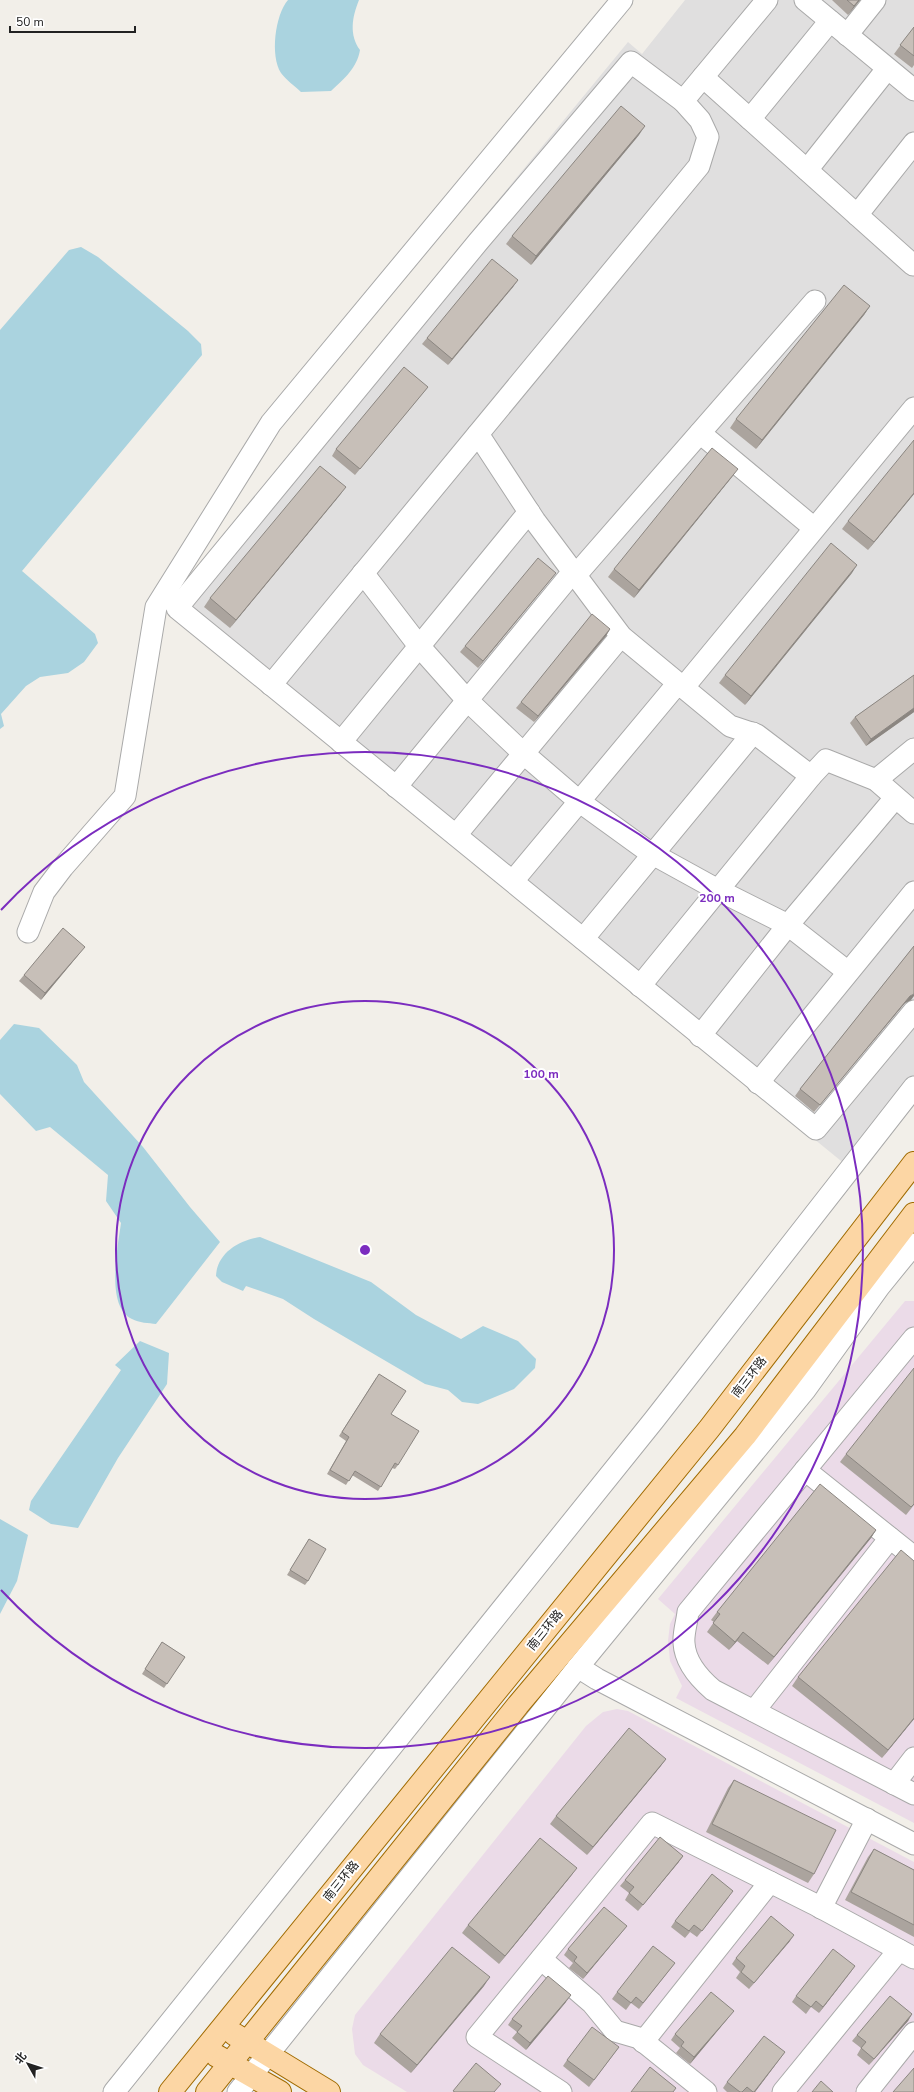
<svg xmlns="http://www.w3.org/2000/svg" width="914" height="2092" font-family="'Nunito Sans','Noto Sans SC',sans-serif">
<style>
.residential{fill:#e0dfdf}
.industrial{fill:#ebdbe8}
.water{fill:#aad3df}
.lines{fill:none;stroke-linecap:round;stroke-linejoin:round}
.minor-casing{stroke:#a9a9a9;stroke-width:23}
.major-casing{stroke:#a06b00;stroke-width:24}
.minor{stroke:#fff;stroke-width:21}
.major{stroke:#fcd6a4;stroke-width:22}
.wall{fill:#aba49e}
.shaded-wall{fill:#8b8681}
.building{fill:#c7bfb8;stroke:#8b8681}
.ring{fill:none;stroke:#7b2cbf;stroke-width:2}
.labels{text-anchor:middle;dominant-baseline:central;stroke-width:4;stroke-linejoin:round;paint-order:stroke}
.street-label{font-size:12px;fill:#222;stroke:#fff}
.centre{fill:#7b2cbf;stroke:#fff;stroke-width:2}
.ring-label{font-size:12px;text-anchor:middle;font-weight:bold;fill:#7b2cbf;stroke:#fff;stroke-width:4;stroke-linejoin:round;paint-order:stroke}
</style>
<rect width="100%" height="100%" fill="#f2efe9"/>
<polygon class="residential" points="685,0 914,0 914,1083 846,1165 163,608 628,42 642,54"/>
<g class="industrial">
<polygon points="905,1301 914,1301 914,1823 676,1698 682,1686 670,1661 668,1641 670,1624 675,1614 658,1599"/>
<polygon points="617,1709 628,1711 914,1862 914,2092 407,2092 363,2065 355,2054 352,2029 355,2015 586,1726 603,1712"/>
</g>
<g class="water">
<path d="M 288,0 L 359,0 C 352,17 349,35 360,50 C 357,68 344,79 331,91 L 301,92 C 295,86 286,80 281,73 C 270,56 275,15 288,0 Z"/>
<polygon points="81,247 98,257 188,331 201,344 202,355 22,571 95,634 98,643 84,662 68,673 40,677 26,686 1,714 4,726 0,729 0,330 69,250"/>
<path d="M 14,1024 L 39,1028 L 77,1065 L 84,1082 L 143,1147 L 190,1207 L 220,1242 L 156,1324 C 149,1323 139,1323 132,1319 C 105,1307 118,1246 121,1223 L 106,1201 L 108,1175 L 50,1127 L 36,1131 L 0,1094 L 0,1040 Z"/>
<path d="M 260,1237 L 371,1282 L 416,1315 L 461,1339 L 483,1326 L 518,1341 L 536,1359 L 535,1368 L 514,1389 L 478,1404 L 462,1402 L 448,1390 L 425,1384 L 314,1319 L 283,1299 L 246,1286 L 243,1291 L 222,1282 L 216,1276 C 217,1253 239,1240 260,1237 Z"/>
<polygon points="140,1341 169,1353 167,1384 118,1458 78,1528 51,1524 29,1510 31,1501 121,1370 115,1365"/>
<polygon points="0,1519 28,1535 17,1581 0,1614"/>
</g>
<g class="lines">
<g class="minor-casing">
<g id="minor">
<polyline points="805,0 914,90"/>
<polyline points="847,35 875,0"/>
<polyline points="703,77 913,265 914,264"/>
<polyline points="683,101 631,62 478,242 177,608 816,1129 914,1011"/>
<polyline points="750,119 830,21"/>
<polyline points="807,170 887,69"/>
<polyline points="857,215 914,143"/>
<polyline points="700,433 814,528"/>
<polyline points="478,434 535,521 621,636 730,726 757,735 811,776 826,760 876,780 914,813"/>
<polyline points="363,573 419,646 467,700 523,753 580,802 649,852 718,890 788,925 848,972"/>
<polyline points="575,576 815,301"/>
<polyline points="271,685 699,166 708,137 700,120 683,101 767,0"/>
<polyline points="683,688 914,408"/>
<polyline points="341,742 529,512"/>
<polyline points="876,780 914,749"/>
<polyline points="396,787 572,573"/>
<polyline points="456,835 621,636"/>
<polyline points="513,881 678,683"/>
<polyline points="28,932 44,892 63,867 125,796 156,607 271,423 622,0"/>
<polyline points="583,939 753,733"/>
<polyline points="640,986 811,776"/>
<polyline points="700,1036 788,925 895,798"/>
<polyline points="758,1083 914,892"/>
<path d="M 914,1338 L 688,1612 C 687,1622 683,1634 684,1643 C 685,1662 699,1678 713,1690 L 914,1794"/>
<polyline points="805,1470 914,1557"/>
<polyline points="578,1667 597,1679 914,1844"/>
<polyline points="754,1711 890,1538"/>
<polyline points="894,1784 914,1758"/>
<polyline points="821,1908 867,1819"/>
<polyline points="541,1959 592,2003 615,2031 639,2038 706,2092"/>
<polyline points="643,2042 770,1882"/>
<polyline points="114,2092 654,1420 914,1087"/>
<polyline points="238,2092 578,1667 805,1390 879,1287 914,1244"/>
<polyline points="561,2092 477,2037 652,1823 814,1904 914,1958"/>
<polyline points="783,2092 899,1950"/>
<polyline points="867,2092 914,2033"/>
</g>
</g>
<g class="major-casing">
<g id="major">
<polyline points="234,2034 329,2092"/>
<polyline points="217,2056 280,2092"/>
<polyline points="170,2092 709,1429 914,1163"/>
<polyline points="207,2092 518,1705 745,1436 914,1214"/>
</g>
</g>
<use href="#minor" class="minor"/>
<use href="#major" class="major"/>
</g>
<g class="wall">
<polygon points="832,0 860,0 848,15"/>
<polygon points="914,27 914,65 912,68 894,54"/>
<polygon points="639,135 531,265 506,244 512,236"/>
<polygon points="518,280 513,287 448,365 422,344 427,338"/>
<polygon points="870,306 864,315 756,449 730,428 736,419"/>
<polygon points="428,387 423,393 355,475 332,456 336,449"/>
<polygon points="732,477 634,598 608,577 614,569"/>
<polygon points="914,494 868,550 842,529 848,521"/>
<polygon points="340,495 230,628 204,607 210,598"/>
<polygon points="556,573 551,579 478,668 460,652 465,646"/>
<polygon points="852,573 745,705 719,683 725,675"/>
<polygon points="610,629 606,636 534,722 516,708 521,702"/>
<polygon points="914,675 914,712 866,746 850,723 855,717"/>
<polygon points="914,946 911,1000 905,1003 814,1112 795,1096 800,1089"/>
<polygon points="80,953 41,1000 19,981 24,975"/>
<polygon points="376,1378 391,1414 398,1465 395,1469 392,1468 378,1491 352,1475 346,1485 327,1474 346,1441 339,1436"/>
<polygon points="846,1454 914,1505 906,1515 840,1462"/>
<polygon points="876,1530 871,1538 768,1665 737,1641 729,1650 707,1632 714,1622 711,1620 717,1612"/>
<polygon points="309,1539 308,1581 305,1585 287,1575"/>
<polygon points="162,1642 185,1657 164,1688 142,1674"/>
<polygon points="798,1677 914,1719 882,1758 792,1686"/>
<polygon points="666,1759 660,1767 587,1855 550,1824 556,1816"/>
<polygon points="734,1780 814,1874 808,1883 706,1832 728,1788"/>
<polygon points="874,1849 914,1870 914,1937 845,1900 868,1857"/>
<polygon points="683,1856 678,1863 638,1911 625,1900 629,1893 620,1886 625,1880"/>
<polygon points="571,1876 499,1964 462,1933 468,1925"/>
<polygon points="729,1897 697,1937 690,1932 685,1938 671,1927 675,1921"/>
<polygon points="627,1926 622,1932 583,1979 569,1968 573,1963 564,1955 568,1949"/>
<polygon points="790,1941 749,1989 736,1978 740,1972 732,1964 736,1958"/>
<polygon points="675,1963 639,2009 631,2003 626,2010 612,1999 617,1992"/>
<polygon points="855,1966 819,2013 811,2007 806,2014 792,2002 796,1996"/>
<polygon points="484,1986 411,2073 374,2043 380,2034"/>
<polygon points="566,2002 526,2050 512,2038 517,2032 508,2025 512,2019"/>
<polygon points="912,2014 908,2021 869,2065 857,2055 861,2048 852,2041 857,2035"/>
<polygon points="729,2017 690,2064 676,2053 680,2048 671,2040 675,2034"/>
<polygon points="619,2047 589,2087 563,2066 567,2060"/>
<polygon points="785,2052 755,2092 727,2092 723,2088 727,2082"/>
</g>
<g class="shaded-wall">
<polygon points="859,0 860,0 848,15 854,6"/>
<polygon points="645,126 639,135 531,265 536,256"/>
<polygon points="518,280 513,287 448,365 452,359"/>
<polygon points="870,306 864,315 756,449 762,440"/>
<polygon points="738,469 732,477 634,598 639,590"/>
<polygon points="346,487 340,495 230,628 236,620"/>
<polygon points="914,493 914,494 868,550 874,542"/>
<polygon points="857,565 852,573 745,705 751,696"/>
<polygon points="556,573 551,579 478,668 483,661"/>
<polygon points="610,629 606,636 534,722 538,716"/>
<polygon points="914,708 914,712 866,746 871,739"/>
<polygon points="85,947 80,953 41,1000 45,993"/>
<polygon points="914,994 914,996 911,1000 905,1003 814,1112 820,1105 910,996"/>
<polygon points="876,1530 871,1538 768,1665 774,1657"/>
<polygon points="743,1632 737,1641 729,1650 735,1642"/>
<polygon points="914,1718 914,1719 882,1758 888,1750"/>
<polygon points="666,1759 660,1767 587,1855 593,1847"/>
<polygon points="683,1856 678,1863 638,1911 643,1905"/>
<polygon points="577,1868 571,1876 499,1964 505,1956"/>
<polygon points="627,1926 622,1932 583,1979 587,1973"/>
<polygon points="794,1935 790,1941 749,1989"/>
<polygon points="855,1966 850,1973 819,2013 823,2007"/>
<polygon points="490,1977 484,1986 411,2073 417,2065"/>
<polygon points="571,1995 566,2002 526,2050 530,2043"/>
<polygon points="734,2011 729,2017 690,2064 694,2057"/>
<polygon points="912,2014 908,2021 869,2065 874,2059"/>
<polygon points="785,2052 755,2092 754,2092"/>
</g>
<g class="building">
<polygon points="847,0 859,0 854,6"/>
<polygon points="914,27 914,56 900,45"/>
<polygon points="621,106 645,126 536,256 512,236"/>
<polygon points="492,259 518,280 452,359 427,338"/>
<polygon points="844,285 870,306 762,440 736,419"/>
<polygon points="404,367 428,387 360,469 336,449"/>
<polygon points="914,440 914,493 874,542 848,521"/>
<polygon points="712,448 738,469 639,590 614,569"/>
<polygon points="320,466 346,487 236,620 210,598"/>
<polygon points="831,543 857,565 751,696 725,675"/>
<polygon points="538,558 556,573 483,661 465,646"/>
<polygon points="592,614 610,629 538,716 521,702"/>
<polygon points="914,675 914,708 871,739 855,717"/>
<polygon points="63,928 85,947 45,993 24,975"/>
<polygon points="914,946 914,994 910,996 820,1105 800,1089"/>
<polygon points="914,1368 914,1504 911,1507 846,1454"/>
<polygon points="379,1374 406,1391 391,1414 419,1431 398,1465 395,1463 381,1487 355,1471 349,1481 330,1470 349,1437 342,1432"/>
<polygon points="820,1484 876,1530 774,1657 743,1632 735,1642 713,1623 720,1614 717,1612"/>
<polygon points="309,1539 326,1549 308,1581 290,1570"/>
<polygon points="901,1550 914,1561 914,1718 888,1750 798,1677"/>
<polygon points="162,1642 185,1657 167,1684 145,1669"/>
<polygon points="629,1728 666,1759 593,1847 556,1816"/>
<polygon points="734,1780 836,1830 814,1874 712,1824"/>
<polygon points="660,1837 683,1856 643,1905 629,1893 634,1887 625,1880"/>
<polygon points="540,1838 577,1868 505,1956 468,1925"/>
<polygon points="874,1849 914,1870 914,1925 851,1892"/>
<polygon points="712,1874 733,1891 702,1931 694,1925 689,1931 675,1921"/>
<polygon points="604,1907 627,1926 587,1973 574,1961 577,1957 568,1949"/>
<polygon points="771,1916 794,1935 754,1983 741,1972 745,1966 736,1958"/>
<polygon points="653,1946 675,1963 643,2003 636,1997 631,2003 617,1992"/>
<polygon points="452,1947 490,1977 417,2065 380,2034"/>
<polygon points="833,1949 855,1966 823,2007 816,2001 811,2007 796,1996"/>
<polygon points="548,1976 571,1995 530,2043 517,2032 522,2026 512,2019"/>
<polygon points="711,1992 734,2011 694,2057 681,2046 684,2042 675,2034"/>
<polygon points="890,1996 912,2014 874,2059 861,2048 866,2042 857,2035"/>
<polygon points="592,2027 619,2047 594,2080 567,2060"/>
<polygon points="764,2036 785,2052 754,2092 753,2092 747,2087 742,2092 740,2092 727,2082"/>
<polygon points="476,2063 501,2084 494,2092 455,2092 453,2091"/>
<polygon points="650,2067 676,2088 673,2092 631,2092"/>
<polygon points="914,2068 914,2092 893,2092"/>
<polygon points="821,2081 833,2092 812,2092"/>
</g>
<g class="ring">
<circle cx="365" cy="1250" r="249"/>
<path d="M1 910A498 498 0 1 1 1 1590"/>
</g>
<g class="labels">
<g class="street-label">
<text transform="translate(749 1377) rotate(-52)">南三环路</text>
<text transform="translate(545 1630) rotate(-51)">南三环路</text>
<text transform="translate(341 1881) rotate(-51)">南三环路</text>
</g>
</g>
<circle cx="365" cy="1250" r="6" class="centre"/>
<g class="ring-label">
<text x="717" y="902">200 m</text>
<text x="541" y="1078">100 m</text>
</g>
<g transform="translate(28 2064) rotate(309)" stroke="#ffffff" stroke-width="3" paint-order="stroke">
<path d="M0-3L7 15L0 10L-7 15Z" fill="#222222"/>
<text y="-6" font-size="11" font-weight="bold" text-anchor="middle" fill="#222222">北</text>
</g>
<path d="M10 26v6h125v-6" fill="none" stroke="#222222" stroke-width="2"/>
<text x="16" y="26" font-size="12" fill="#222222" stroke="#ffffff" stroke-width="3" paint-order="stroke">50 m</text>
</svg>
